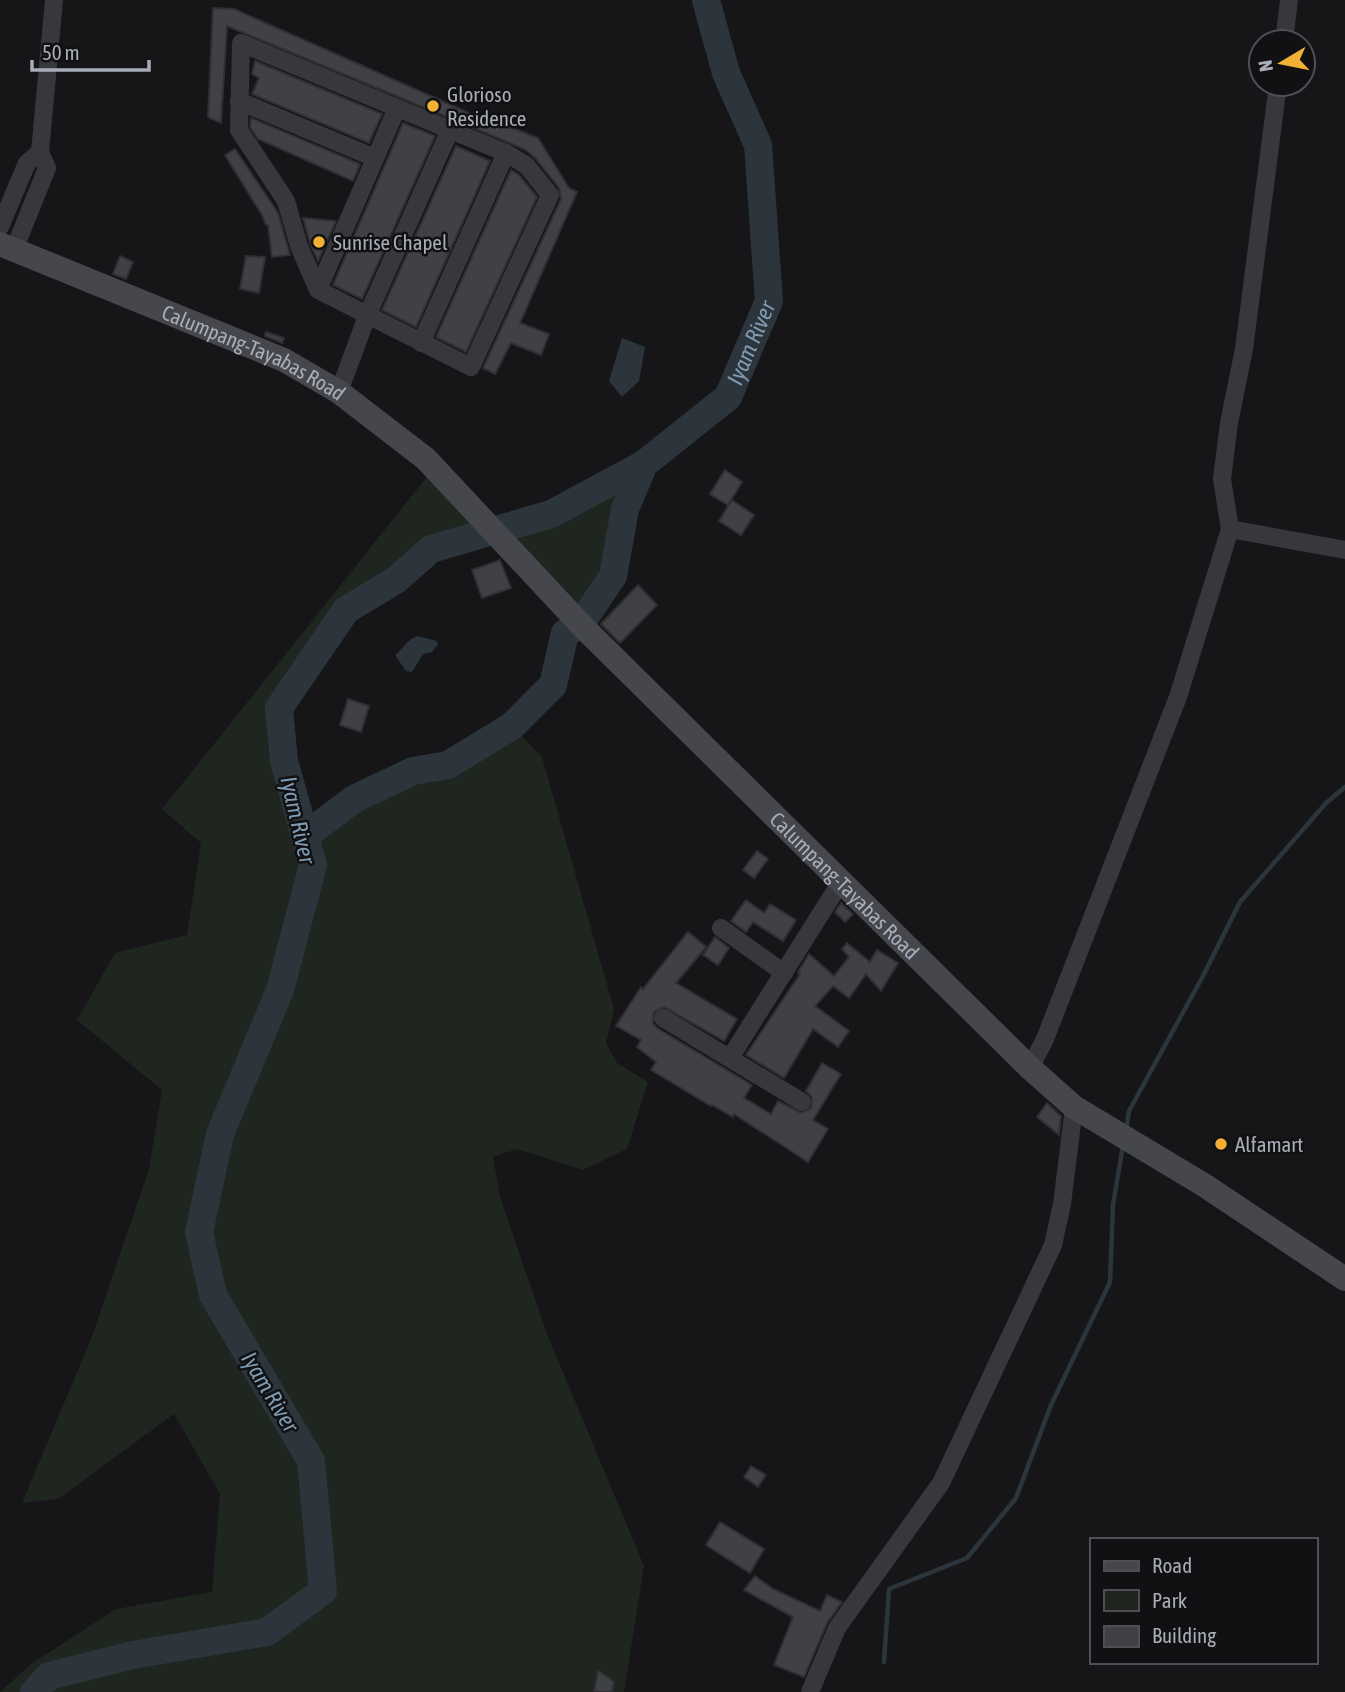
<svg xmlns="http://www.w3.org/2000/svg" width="1345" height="1692" font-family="'Asap Condensed',sans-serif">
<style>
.green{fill:#1e261f}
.water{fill:#2c353c}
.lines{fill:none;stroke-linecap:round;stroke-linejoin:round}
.stream{stroke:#2c353c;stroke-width:4.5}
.river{stroke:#2c353c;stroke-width:28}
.building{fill:#404145;stroke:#303034;stroke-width:2}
.minor{stroke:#37383d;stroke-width:18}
.secondary{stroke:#45474d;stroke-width:24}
.poi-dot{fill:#f2b134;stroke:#111113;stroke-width:2.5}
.labels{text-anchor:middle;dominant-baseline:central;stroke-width:5;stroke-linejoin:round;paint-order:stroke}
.poi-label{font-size:21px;fill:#a8adb8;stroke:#111113;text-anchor:start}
.street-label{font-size:21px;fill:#a8adb8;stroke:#111113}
.water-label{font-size:23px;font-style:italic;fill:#7f9bb3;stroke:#111113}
</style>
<rect width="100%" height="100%" fill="#161618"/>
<polygon class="green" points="644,464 625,509 613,576 580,625 491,531 431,549 396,580 346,610 279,708 284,761 305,835 354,798 413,771 448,765 512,726 542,757 614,1009 606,1043 617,1063 648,1082 627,1149 583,1170 517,1149 493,1157 500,1197 547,1334 644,1566 624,1692 0,1692 31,1664 116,1609 212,1592 220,1494 174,1414 58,1499 22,1503 91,1339 149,1169 162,1090 77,1020 115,953 187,935 201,843 162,809 434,468 491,531 551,514"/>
<g class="water">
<polygon points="622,338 645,347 639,381 622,397 609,381"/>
<path d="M 417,636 L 437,641 L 438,644 L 432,652 L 423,654 L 412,672 L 406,671 L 395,655 C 404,648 406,641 417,636 Z"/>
</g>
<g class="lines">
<g class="stream">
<polyline points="1126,1130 1129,1111 1203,976 1240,902 1326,803 1345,787"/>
<polyline points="884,1662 889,1589 967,1558 1016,1498 1051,1405 1110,1282 1113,1205 1123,1145"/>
</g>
<g class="river">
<polyline points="305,836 354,799 413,771 448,765 512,726 553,685 565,633 580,625 613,576 625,509 644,464"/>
<path id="s1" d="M 34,1692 L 49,1676 L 133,1655 L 267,1632 L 323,1591 L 311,1461 L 213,1295 L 199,1232 L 220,1134 L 280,990 L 313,865 L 284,761 L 279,708 L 346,610 L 396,580 L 431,549 L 551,514 L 644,464 L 728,397 L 769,301 L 758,145 L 726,73 L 706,0"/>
</g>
</g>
<g class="building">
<polygon points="213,8 234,9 494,124 515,129 538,138 569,188 577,192 520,323 549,334 541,355 511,343 495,374 483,368 561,199 559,188 536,159 526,150 510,143 227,26 221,123 208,117"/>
<polygon points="255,61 382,114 369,143 252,94 259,78 252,74"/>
<polygon points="251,118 360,164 353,181 258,139 250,127"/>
<polygon points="403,123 435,136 362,299 333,285"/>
<polygon points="456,146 490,161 416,327 382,310"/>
<polygon points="235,149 278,213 290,255 272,257 268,225 266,225 262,215 225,155"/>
<polygon points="511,170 519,175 537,197 466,352 436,337"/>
<polygon points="303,218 336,221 318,261 310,243"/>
<polygon points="120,256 133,262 126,279 113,274"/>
<polygon points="246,256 265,257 259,293 240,289"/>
<polygon points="266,332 284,338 282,343 265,336"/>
<polygon points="725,470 742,482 728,505 710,494"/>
<polygon points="732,500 754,515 741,535 719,521"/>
<polygon points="500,560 511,588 482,598 472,570"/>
<polygon points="638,585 657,605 620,643 601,624"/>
<polygon points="348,699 369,706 361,732 340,725"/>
<polygon points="757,851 768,859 754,878 743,870"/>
<polygon points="746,900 764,913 770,904 796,920 783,941 753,922 746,932 731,921"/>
<polygon points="841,903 853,914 845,922 835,912"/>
<polygon points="688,932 706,947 676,983 737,1019 724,1041 664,1007 654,1012 653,1023 657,1028 752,1085 744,1098 771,1114 778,1101 801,1113 811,1108 812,1097 806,1091 822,1063 841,1074 813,1120 828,1129 808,1162 734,1114 733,1117 712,1105 711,1106 651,1070 656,1062 637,1047 641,1040 616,1026 641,987 643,989"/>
<polygon points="715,937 729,948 718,965 703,955"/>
<polygon points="847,943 870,962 877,950 898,963 881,991 866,974 849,998 833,986 815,1006 849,1031 838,1047 813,1029 784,1078 746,1055 800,974 798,972 809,954 834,976 849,957 842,949"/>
<polygon points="1047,1103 1061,1116 1059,1135 1037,1117"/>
<polygon points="751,1466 766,1475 758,1487 744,1477"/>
<polygon points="720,1522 764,1549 750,1573 706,1545"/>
<polygon points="755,1576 773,1589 820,1611 827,1595 842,1602 827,1623 804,1677 774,1665 793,1617 744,1590"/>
<polygon points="598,1670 614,1682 612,1692 594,1692"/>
</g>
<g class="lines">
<g class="minor">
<polyline points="1284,42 1289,0"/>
<polygon points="241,43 506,153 527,166 550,195 471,367 318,290 299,246 286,201 239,130"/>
<polyline points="239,101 375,158"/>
<polyline points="0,227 27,163 40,152"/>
<polyline points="14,250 47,168 40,152 54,0"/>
<polyline points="318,290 397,108"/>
<polyline points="421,343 506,153"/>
<polyline points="339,392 367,316 450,130"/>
<polyline points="1230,529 1345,550"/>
<polyline points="721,928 784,973"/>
<polyline points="663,1018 802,1102"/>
<polyline points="730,1058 842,880"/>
<polyline points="1030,1068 1045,1039 1178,697 1230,529 1222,479 1229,423 1244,349 1278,84"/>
<polyline points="810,1692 837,1628 941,1483 1053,1245 1062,1204 1074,1107"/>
</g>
<path class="secondary" id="s2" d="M 0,244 L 284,360 L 339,392 L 426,459 L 584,628 L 1030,1068 L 1074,1107 L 1204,1185 L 1345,1279"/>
</g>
<g class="poi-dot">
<circle cx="433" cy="106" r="7"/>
<circle cx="319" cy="242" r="7"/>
<circle cx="1221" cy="1144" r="7"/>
</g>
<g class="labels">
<g class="poi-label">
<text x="447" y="94">Glorioso<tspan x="447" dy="24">Residence</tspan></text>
<text x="333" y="242">Sunrise Chapel</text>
<text x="1235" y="1144">Alfamart</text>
</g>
<g class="street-label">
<text stroke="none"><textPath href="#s2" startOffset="276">Calumpang-Tayabas Road</textPath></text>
<text stroke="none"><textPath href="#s2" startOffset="1078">Calumpang-Tayabas Road</textPath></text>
</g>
<g class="water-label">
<text stroke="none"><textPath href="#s1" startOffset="1869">Iyam River</textPath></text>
<text transform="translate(298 820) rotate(77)">Iyam River</text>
<text transform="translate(270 1392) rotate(59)">Iyam River</text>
</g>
</g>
<rect x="1090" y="1538" width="228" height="126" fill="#111113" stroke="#4d4f55" stroke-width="2"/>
<rect x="1104" y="1561" width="35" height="10" fill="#45474d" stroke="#4d4f55" stroke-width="2"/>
<text x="1152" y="1573" font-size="21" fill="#a8adb8">Road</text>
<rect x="1104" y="1590" width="35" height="21" fill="#1e261f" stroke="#4d4f55" stroke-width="2"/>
<text x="1152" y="1608" font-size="21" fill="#a8adb8">Park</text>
<rect x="1104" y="1626" width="35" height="21" fill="#404145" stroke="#4d4f55" stroke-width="2"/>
<text x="1152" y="1643" font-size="21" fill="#a8adb8">Building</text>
<g transform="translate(1282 63) rotate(260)"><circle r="33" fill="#111113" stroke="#4d4f55" stroke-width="2"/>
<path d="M0-5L12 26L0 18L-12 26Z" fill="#f2b134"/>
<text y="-10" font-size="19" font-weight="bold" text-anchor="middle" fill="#a8adb8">N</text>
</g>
<path d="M32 60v10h117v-10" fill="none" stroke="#a8adb8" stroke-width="3.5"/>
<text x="42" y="60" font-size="21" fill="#a8adb8" stroke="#111113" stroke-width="5" paint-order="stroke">50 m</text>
</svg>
